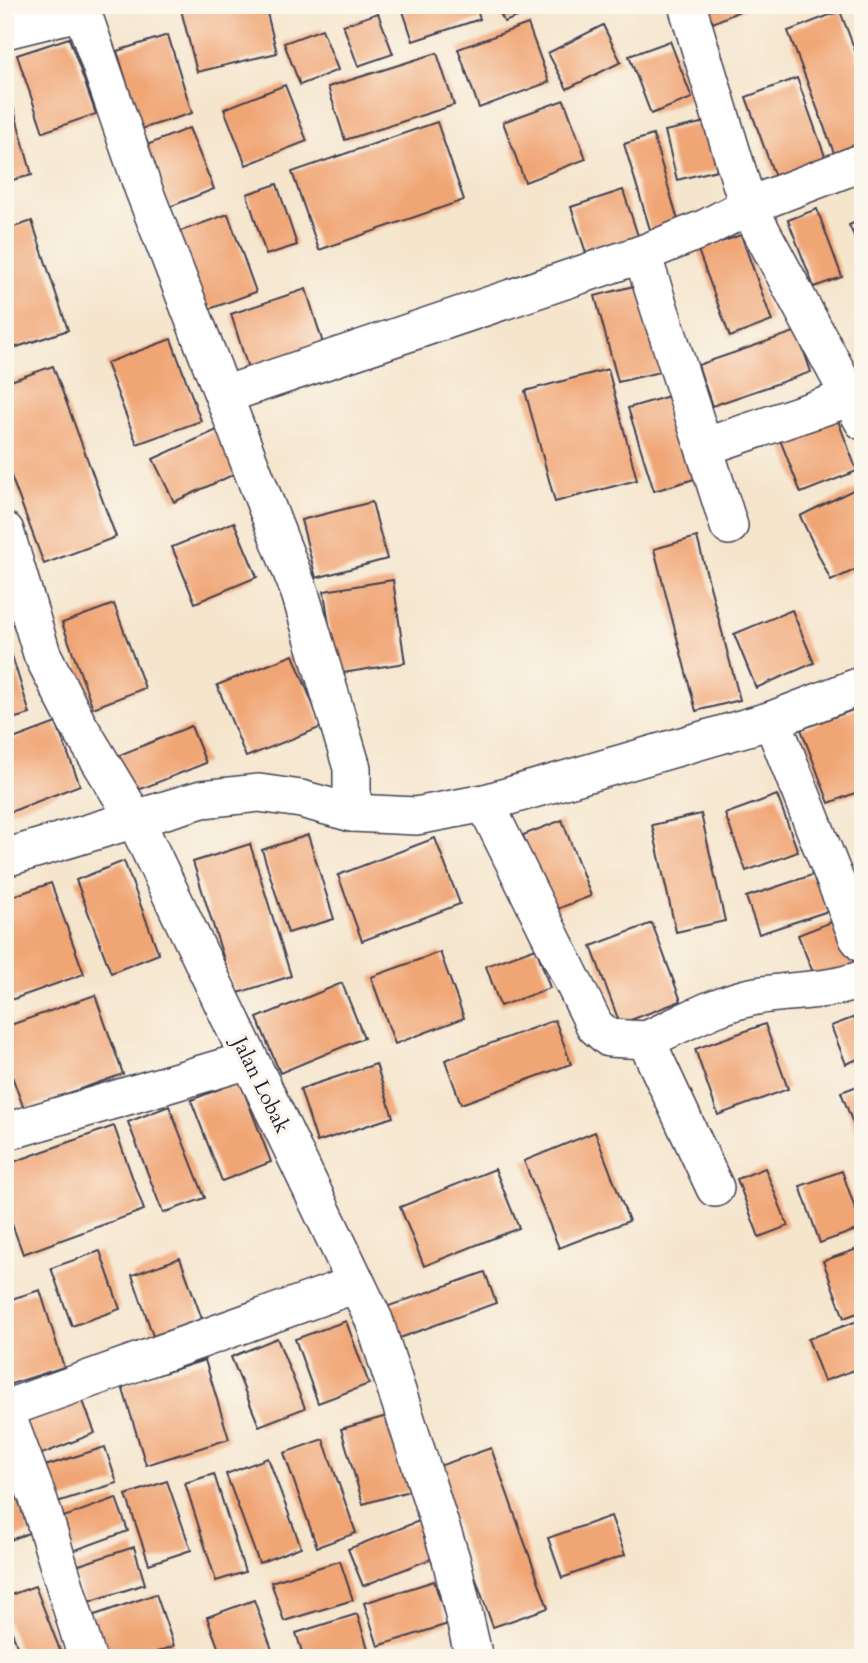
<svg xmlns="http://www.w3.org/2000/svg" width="868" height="1663" font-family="Cardo,serif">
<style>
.building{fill:#f0a574}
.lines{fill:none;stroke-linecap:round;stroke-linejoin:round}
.minor-casing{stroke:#423f51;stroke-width:40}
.minor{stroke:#fff;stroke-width:37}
.labels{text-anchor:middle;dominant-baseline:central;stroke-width:7;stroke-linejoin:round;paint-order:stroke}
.street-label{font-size:21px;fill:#22223b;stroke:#fbf7ec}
</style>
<rect width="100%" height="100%" fill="#fbf7ec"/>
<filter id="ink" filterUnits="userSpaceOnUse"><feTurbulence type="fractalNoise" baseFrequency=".0143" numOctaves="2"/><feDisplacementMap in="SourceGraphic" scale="14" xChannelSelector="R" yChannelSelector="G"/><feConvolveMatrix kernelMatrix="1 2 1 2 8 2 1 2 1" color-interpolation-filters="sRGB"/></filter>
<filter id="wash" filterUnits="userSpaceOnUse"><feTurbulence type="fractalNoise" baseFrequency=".00686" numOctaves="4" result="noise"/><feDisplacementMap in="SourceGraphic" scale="28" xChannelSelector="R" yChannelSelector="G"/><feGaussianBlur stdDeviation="1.57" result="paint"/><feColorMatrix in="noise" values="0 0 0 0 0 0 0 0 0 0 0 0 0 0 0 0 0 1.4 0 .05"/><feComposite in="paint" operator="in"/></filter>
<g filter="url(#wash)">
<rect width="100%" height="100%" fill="#f5e5cd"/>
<g id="blocks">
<g class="building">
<polygon points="265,5 277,53 197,72 180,6"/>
<polygon points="401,5 475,5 480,19 413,41"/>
<polygon points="497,5 541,5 542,8 504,22"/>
<polygon points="705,5 753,5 713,23"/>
<polygon points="840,11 863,71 863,142 834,153 788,31"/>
<polygon points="378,13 393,54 358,66 343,25"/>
<polygon points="528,24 549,82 479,108 458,49"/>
<polygon points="603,25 621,62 567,89 548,53"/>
<polygon points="322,29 338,70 300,85 284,43"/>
<polygon points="168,35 192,113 141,129 117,51"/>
<polygon points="69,38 96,114 43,132 17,55"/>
<polygon points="670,41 692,98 651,114 629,56"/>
<polygon points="437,53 454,105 345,140 328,87"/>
<polygon points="5,78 32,175 5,182"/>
<polygon points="797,78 827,162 776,180 746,97"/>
<polygon points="285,85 307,141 246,165 224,109"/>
<polygon points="564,100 586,159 525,182 503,122"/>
<polygon points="437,122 464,200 319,250 292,172"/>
<polygon points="706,122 717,170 677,180 665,131"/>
<polygon points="189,128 214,189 162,210 137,149"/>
<polygon points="653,135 680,227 652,236 624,144"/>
<polygon points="277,184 297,245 266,255 247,194"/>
<polygon points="623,190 641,245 589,262 571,207"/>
<polygon points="817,209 842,277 814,287 788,220"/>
<polygon points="228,214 256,292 204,311 175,233"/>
<polygon points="863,219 863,255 849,225"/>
<polygon points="32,221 68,330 5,351 5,230"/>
<polygon points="741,235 772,321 730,337 698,250"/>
<polygon points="649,282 672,369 618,382 595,296"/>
<polygon points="306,289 326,353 251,378 231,314"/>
<polygon points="797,331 811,372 712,406 698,365"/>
<polygon points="171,339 201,421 137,444 106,363"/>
<polygon points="53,366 116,537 44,564 5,460 5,383"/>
<polygon points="608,369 637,480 555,502 525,391"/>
<polygon points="676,394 701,477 654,491 628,408"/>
<polygon points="834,410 857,471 801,493 777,432"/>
<polygon points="219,429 239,472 174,502 153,459"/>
<polygon points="863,485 863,566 831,581 800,516"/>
<polygon points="372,502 387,559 316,578 301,520"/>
<polygon points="234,522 257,577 195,603 172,547"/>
<polygon points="697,537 740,700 696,711 654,549"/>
<polygon points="393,580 405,663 336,674 324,591"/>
<polygon points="114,604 145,688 93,708 62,623"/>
<polygon points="792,610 814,663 756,688 734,634"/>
<polygon points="9,646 30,714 5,721 5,648"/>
<polygon points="293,655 322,727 246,757 217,685"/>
<polygon points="858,708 863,721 863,790 829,803 801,729"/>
<polygon points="56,723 80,785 5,814 5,742"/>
<polygon points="191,726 206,763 131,793 117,756"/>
<polygon points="777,795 798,852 746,871 725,814"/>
<polygon points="701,814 725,921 676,932 652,825"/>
<polygon points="562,820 591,896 552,911 523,835"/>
<polygon points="308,835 334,919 288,933 262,850"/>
<polygon points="435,838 460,904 362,941 338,875"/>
<polygon points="250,844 291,976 235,994 193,862"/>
<polygon points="124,861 159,954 111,973 76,880"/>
<polygon points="815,874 828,911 759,934 746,897"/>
<polygon points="51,883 84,974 5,1002 5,899"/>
<polygon points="839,919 859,969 818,985 798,935"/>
<polygon points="652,923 681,1001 620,1024 591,946"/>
<polygon points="536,948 550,988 500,1006 486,966"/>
<polygon points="440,952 464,1018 395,1044 371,977"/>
<polygon points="342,983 364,1038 280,1073 257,1018"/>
<polygon points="95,995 123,1074 24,1109 5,1057 5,1027"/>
<polygon points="863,1014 863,1057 846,1064 831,1026"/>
<polygon points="555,1020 571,1064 461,1104 445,1060"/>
<polygon points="765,1024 788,1089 718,1115 695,1049"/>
<polygon points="376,1064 393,1117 317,1142 300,1089"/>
<polygon points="240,1081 271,1162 222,1181 191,1100"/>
<polygon points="863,1084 863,1137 859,1139 841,1092"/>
<polygon points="169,1106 205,1198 163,1213 128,1122"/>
<polygon points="114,1126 144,1210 23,1254 5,1205 5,1165"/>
<polygon points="595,1132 629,1221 559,1248 524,1161"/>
<polygon points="765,1168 788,1226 759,1237 737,1179"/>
<polygon points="495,1169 519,1228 424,1266 400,1207"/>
<polygon points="842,1171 862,1228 820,1243 800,1186"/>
<polygon points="863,1247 863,1311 844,1318 823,1261"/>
<polygon points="100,1251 120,1309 72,1326 51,1268"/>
<polygon points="180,1258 202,1319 153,1336 132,1275"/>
<polygon points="485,1272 496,1303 397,1339 386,1307"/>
<polygon points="40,1290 64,1367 5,1386 5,1301"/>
<polygon points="863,1319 863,1367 824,1381 808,1339"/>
<polygon points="346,1321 369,1384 318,1403 295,1339"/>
<polygon points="277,1338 305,1408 259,1426 231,1357"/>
<polygon points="205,1360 229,1439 146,1465 122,1386"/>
<polygon points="80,1393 95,1433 37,1456 21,1416"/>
<polygon points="387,1416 409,1491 363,1504 341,1429"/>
<polygon points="323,1439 356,1533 317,1547 284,1453"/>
<polygon points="105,1447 117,1483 54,1503 42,1467"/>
<polygon points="491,1448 548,1608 493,1627 436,1467"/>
<polygon points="268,1458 301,1547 259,1563 226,1474"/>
<polygon points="214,1474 245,1572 216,1581 185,1483"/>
<polygon points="167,1481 191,1550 149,1564 126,1495"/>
<polygon points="14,1486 29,1533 5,1542 5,1489"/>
<polygon points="116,1498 128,1531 70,1552 58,1519"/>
<polygon points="611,1516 625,1555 562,1578 548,1538"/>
<polygon points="424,1519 438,1556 363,1586 348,1549"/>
<polygon points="134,1547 145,1584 85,1603 73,1567"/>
<polygon points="340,1561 353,1600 284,1621 271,1582"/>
<polygon points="434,1581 448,1624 378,1646 364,1603"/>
<polygon points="35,1586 63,1658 22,1658 5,1614 5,1597"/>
<polygon points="156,1594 174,1646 140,1658 99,1658 86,1618"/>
<polygon points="254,1600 275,1658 222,1658 207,1617"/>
<polygon points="357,1614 371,1658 304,1658 296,1633"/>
</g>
</g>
</g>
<g filter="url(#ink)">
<use href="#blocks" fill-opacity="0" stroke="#423f51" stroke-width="2"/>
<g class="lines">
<g class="minor-casing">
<g id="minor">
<polyline points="687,5 748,206 863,421"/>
<polyline points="5,30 82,11 143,188 300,593 352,768 352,813"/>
<polyline points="642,254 729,526"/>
<polyline points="224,395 642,254 708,227 748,206 863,162"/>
<polyline points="704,447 849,398"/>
<polyline points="5,531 42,654 77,723 135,819 374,1320 451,1559 474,1658"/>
<polyline points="772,720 858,938 863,944"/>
<polyline points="485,803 595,1026 609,1038 646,1040 715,1188"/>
<polyline points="5,858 202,799 259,793 301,799 352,813 416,816 485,803 772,720 863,685"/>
<path d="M 646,1040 C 682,1024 718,1003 756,996 C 791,990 829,992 863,979"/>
<polyline points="5,1132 249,1060"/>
<polyline points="5,1409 356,1284"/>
<polyline points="5,1411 39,1501 87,1658"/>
</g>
</g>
<use href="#minor" class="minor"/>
</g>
</g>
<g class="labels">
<g class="street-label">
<text transform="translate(261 1085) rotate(64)">Jalan Lobak</text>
</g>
</g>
<rect width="868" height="1663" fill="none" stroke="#fbf7ec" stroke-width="28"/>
</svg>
